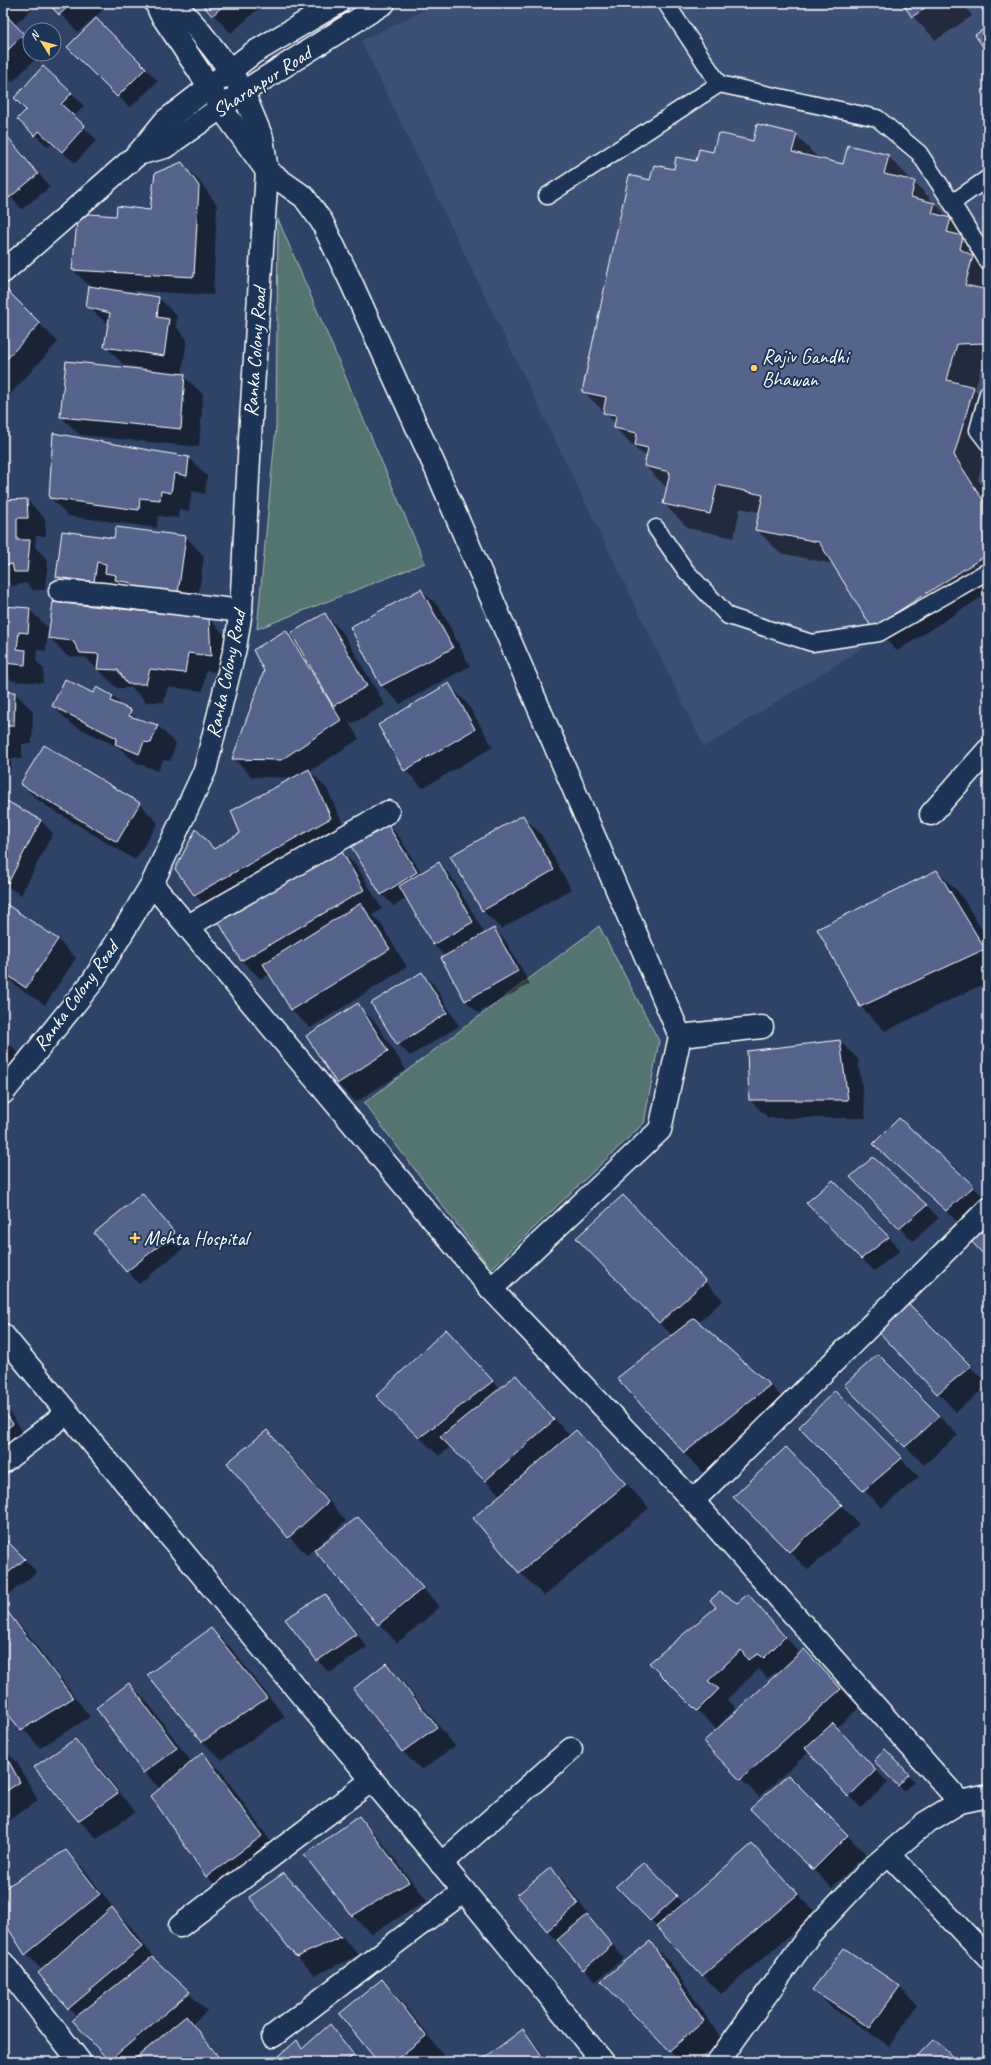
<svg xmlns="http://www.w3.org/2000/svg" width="991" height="2065" font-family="Caveat,sans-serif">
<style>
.built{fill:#3e5174}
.green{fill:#557573;stroke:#aabab9}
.shadow{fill:#0007}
.building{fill:#57638a;stroke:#fff}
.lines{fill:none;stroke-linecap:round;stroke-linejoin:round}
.service-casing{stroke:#fff;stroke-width:19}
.minor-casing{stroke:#fff;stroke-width:25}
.tertiary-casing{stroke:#fff;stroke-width:25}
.secondary-casing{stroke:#fff;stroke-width:25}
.service{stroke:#1d3557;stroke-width:16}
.minor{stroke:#1d3557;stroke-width:22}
.tertiary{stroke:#1d3557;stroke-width:22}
.secondary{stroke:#1d3557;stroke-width:22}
.poi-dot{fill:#ffd166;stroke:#1d3557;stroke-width:1.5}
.labels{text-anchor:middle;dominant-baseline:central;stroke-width:4;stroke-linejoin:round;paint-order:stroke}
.street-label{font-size:20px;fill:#fff;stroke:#1d3557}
.poi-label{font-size:20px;fill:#fff;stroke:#1d3557;text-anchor:start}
</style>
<rect width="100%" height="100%" fill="#2e4366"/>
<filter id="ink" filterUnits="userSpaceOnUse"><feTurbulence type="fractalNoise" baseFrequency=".025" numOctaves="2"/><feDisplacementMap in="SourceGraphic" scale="8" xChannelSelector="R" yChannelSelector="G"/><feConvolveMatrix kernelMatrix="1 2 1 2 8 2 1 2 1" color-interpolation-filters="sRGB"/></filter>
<g filter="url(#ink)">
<polygon class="built" points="439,3 988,3 988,570 704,747 361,41"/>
<g class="green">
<polygon points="278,219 425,563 257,629 276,427"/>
<polygon points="599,926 659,1041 644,1123 491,1269 364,1103"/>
</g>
<g class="shadow">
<polygon points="3,3 38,3 15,25 30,41 30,54 41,54 12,82 3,73"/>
<polygon points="50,3 95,3 102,11 78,32"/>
<polygon points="202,3 264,3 264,4 231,33"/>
<polygon points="903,3 963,3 972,16 936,40 912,16"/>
<polygon points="96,19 158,81 130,108 68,47"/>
<polygon points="72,93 84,106 73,117 97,140 75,163 52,143 48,147 31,131"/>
<polygon points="3,130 50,187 22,209 3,188"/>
<polygon points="796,135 820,160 844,166 888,156 974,243 986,261 984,269 988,273 988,367 981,368 975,390 988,403 988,443 978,479 988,496 988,593 897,651 873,627 833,564 780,553 756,529 760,512 740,508 734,538 688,528 664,504 667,488 645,466 647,456 639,452 615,428 616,424 583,391 651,181 697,163 714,153 754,142"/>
<polygon points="182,163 200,182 217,205 213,295 116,290 116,291 159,298 177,316 176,327 187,339 182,375 203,394 199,447 80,435 61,417 167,373 168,372 124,365 105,346 109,325 87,306 90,287 73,270 117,217 151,211"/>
<polygon points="4,288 58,342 3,402 3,289"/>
<polygon points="189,458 207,476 205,494 192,491 189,511 179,509 178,518 158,516 157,528 68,516 50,497"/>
<polygon points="27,500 45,519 46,536 36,536 35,547 48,560 45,590 33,590 26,583 12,586 3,577 3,501"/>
<polygon points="117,528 186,537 204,556 196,612 125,592 115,582 113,600 75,595 57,576 115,539"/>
<polygon points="421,590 440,608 470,666 400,704 381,685"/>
<polygon points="3,607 29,609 48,628 46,651 37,650 36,661 44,669 43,683 12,681 3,672"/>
<polygon points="325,614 343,633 385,705 352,724 347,719 359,739 310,771 327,789 349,837 213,913 195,895 176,869 215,850 241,833 295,778 252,777 233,758 286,631 297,643"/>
<polygon points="209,619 227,637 229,673 206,671 203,691 168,687 164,702 146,702 132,688 117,688 86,658 67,656 49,637"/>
<polygon points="448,685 467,703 493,747 423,788 405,770"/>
<polygon points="3,693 15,693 33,711 32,744 22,744 22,759 11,758 11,768 4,767 4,774 3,774"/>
<polygon points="94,694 113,697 140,721 158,726 176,744 170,761 163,760 158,771 135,762 120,748 71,724 53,706"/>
<polygon points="44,746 140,804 158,823 135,860 40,802 21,784"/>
<polygon points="5,802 41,821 53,833 21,895 3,884 3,806"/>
<polygon points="522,816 541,834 571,889 501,929 483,911"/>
<polygon points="385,822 398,835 422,874 439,864 451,876 485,934 494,929 506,941 530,984 478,1013 466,1001 442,958 445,956 434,945 407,898 394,906 382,894"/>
<polygon points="340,849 358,868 382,909 372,915 380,923 407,967 310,1028 291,1010 269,974 261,979 242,961 219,920"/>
<polygon points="937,871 961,895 988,940 988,982 885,1031 861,1007 818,929"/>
<polygon points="3,904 57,939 76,958 45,1005 16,986 3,973"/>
<polygon points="422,973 434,985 459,1026 410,1056 398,1044"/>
<polygon points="357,1005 376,1023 406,1070 356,1102 337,1083"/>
<polygon points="3,1037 24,1059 3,1081"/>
<polygon points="840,1041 858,1059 866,1118 768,1118 750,1100"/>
<polygon points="899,1119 988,1201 965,1229 893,1162"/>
<polygon points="851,1177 926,1205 939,1218 913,1241"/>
<polygon points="833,1181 901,1250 874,1271 808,1203"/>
<polygon points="142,1195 186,1246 139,1284 95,1233"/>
<polygon points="641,1215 723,1300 698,1323 770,1385 793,1409 708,1477 684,1453 673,1336 659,1323"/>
<polygon points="928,1323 988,1385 956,1412 880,1331"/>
<polygon points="446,1331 500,1389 515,1376 570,1436 600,1455 649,1508 544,1596 520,1572 501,1496 451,1446 439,1456 396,1415"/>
<polygon points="878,1356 958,1435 924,1465 845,1385"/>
<polygon points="835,1392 919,1477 882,1508 801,1427"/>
<polygon points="3,1403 31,1443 3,1462"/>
<polygon points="267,1431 285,1449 346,1521 307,1555 289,1537"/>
<polygon points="805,1467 859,1524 808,1570 734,1497"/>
<polygon points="358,1519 440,1607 397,1643 379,1624"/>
<polygon points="3,1538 37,1572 3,1599"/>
<polygon points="324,1595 337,1608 367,1647 330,1673 317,1660"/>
<polygon points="748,1595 800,1653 804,1650 859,1708 836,1728 888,1783 861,1808 809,1752 759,1797 704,1742 779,1673 777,1672 767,1678 759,1669 727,1699 736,1708 716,1729 651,1663 738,1605"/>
<polygon points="7,1613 25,1631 90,1717 40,1748 3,1706 3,1615"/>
<polygon points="211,1629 230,1647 285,1717 221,1760 203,1742 148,1675"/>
<polygon points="385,1665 404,1683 455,1746 422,1770 403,1752 354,1689"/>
<polygon points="129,1684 148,1703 192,1763 203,1753 221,1771 280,1855 225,1895 207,1876 160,1789 144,1772"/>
<polygon points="75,1741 93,1759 135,1812 97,1839 79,1820"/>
<polygon points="3,1749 17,1762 38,1801 3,1824"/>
<polygon points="891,1756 914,1781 904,1791 898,1785"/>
<polygon points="788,1776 866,1854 832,1888 752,1809"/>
<polygon points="359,1817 377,1836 427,1901 371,1934 353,1916 306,1855"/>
<polygon points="752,1845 816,1913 721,1994 618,1886 656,1876 684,1905"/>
<polygon points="66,1852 85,1870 117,1913 131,1927 158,1964 207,2011 192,2024 225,2062 112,2062 74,2020 77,2017 68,2008 42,1970 26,1954 3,1918 3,1890"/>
<polygon points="551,1868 564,1881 590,1917 589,1918 624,1958 596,1981 548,1931 518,1895"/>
<polygon points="283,1874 302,1893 359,1955 315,1975 297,1957 250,1897"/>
<polygon points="650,1943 669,1961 722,2040 696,2062 681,2062 603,1981"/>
<polygon points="382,1980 400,1999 443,2055 434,2062 380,2062"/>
<polygon points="899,1986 917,2005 889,2046 832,2008 813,1990"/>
<polygon points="330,2025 361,2062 285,2062 297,2041 304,2049"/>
<polygon points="523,2031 535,2043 549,2062 480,2062"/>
</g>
<g class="building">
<polygon points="48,3 72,3 59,15"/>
<polygon points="201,3 226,3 212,16"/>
<polygon points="902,3 932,3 912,17"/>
<polygon points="978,3 988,3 988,18"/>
<polygon points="3,12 24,34 3,55"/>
<polygon points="96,18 146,68 117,97 67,47"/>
<polygon points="988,26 988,54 975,35"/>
<polygon points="43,66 72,93 61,104 85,126 62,152 39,131 35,136 17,119 26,110 14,98"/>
<polygon points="757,124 797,134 792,152 843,164 848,145 889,155 884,174 915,181 911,197 935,203 932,213 951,218 947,232 963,236 960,249 973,256 965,285 988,290 988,329 985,343 957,344 947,380 974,387 954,455 988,508 988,554 872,628 819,542 755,530 763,495 717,485 710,514 663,504 670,472 644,466 648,448 635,445 637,433 614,428 616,415 603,413 606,397 582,392 629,175 650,180 654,165 674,169 676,157 696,161 699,149 713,152 718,133 753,141"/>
<polygon points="3,131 38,174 9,198 3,190"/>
<polygon points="182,162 199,186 194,277 72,270 78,213 116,216 117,206 150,210 155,173"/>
<polygon points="89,286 159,297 157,317 169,319 164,356 104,347 110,313 86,307"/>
<polygon points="4,287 40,323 3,363 3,288"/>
<polygon points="66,361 185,374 181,429 60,417"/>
<polygon points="53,433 189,457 187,476 174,473 171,493 161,491 160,500 140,498 139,510 49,498"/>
<polygon points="27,499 28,518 17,518 17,540 30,540 27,572 14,572 12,564 3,566 3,500"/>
<polygon points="116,527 186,536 178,594 132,588 132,583 115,580 116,575 105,573 106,564 97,562 94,582 56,577 62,531 114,538"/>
<polygon points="421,589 453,648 381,686 350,627"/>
<polygon points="53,602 209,618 211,656 188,653 185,673 150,669 146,684 127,684 118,670 97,669 99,654 80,653 73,641 48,638"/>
<polygon points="3,606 30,608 28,633 19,632 17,649 26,650 25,665 3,663"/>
<polygon points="325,613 367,686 333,706 291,633"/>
<polygon points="286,630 341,720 281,760 232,759 264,671 253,650"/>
<polygon points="65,679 93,693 97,687 113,696 111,701 131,710 129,716 158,725 151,743 144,742 139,754 115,744 117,738 52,706"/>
<polygon points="449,683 475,729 404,771 378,725"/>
<polygon points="3,692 15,692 14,726 4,726 4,741"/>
<polygon points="44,745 140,803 117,842 20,784"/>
<polygon points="309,769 331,818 194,895 175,869 196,829 214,849 240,833 231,811"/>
<polygon points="5,800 41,820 8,883 3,880 3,804"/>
<polygon points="523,815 554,870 482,911 450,856"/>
<polygon points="385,821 417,872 381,895 349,843"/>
<polygon points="340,848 364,890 241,961 217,919"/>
<polygon points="439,862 473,922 433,945 399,886"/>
<polygon points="937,870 985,949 860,1007 817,929"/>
<polygon points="3,902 58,939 26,988 3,972"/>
<polygon points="361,903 390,949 291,1010 263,964"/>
<polygon points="494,928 518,971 465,1001 441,958"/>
<polygon points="422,972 447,1013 397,1045 371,1003"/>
<polygon points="358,1003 388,1051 337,1084 306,1036"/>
<polygon points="840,1040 848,1100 749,1100 747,1051"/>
<polygon points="899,1118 974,1186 946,1211 873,1144"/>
<polygon points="873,1157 927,1205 899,1229 850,1177"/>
<polygon points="833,1180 889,1237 861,1259 806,1203"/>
<polygon points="142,1193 175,1233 126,1272 94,1233"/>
<polygon points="623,1195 706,1281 659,1323 576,1238"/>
<polygon points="988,1219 988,1259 969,1239"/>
<polygon points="909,1304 971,1366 937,1394 878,1331"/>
<polygon points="694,1318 770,1385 684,1453 617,1378"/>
<polygon points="446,1329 493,1381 419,1438 376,1396"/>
<polygon points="878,1354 940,1416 905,1447 844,1385"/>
<polygon points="516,1375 554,1420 485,1481 440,1437"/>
<polygon points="835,1390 902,1458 863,1491 799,1427"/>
<polygon points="3,1409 13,1424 3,1431"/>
<polygon points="267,1430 328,1502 288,1538 227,1463"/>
<polygon points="576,1430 626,1484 519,1573 473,1518"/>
<polygon points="786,1447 842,1505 789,1552 733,1497"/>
<polygon points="358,1517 423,1588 378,1625 314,1550"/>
<polygon points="3,1537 25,1559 3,1577"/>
<polygon points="720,1592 737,1603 748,1594 785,1637 764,1658 758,1654 748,1660 741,1650 708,1681 719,1689 697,1711 649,1663 716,1607 710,1600"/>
<polygon points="325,1594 356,1634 317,1661 285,1619"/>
<polygon points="7,1611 73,1698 21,1730 3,1708 3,1614"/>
<polygon points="211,1628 267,1698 202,1742 147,1675"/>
<polygon points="804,1649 841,1689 740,1780 703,1742"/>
<polygon points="386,1663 437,1727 402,1752 353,1689"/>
<polygon points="129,1683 177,1748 143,1773 96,1708"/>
<polygon points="833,1723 876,1770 848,1797 805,1748"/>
<polygon points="75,1739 118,1793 78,1821 34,1767"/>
<polygon points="885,1749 909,1774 898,1786 874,1761"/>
<polygon points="3,1751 20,1782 3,1793"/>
<polygon points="203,1752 262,1836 206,1877 151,1796"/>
<polygon points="788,1775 848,1835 813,1870 750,1809"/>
<polygon points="359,1816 409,1882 352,1916 304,1855"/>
<polygon points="752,1844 798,1894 702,1976 656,1927"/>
<polygon points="66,1850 100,1894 25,1955 3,1920 3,1889"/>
<polygon points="644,1862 677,1896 650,1921 616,1886"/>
<polygon points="551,1867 578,1904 547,1931 517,1895"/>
<polygon points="284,1873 341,1937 296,1957 249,1897"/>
<polygon points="112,1907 142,1947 68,2009 38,1973"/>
<polygon points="587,1915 612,1945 583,1970 557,1940"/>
<polygon points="650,1941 704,2021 669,2051 601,1981"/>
<polygon points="844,1948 900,1986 870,2028 812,1990"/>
<polygon points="152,1957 190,1992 109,2061 72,2020"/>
<polygon points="382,1979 426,2036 393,2062 378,2062 339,2014"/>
<polygon points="186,2016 218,2056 210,2062 131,2062"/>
<polygon points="330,2024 354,2055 345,2062 284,2062 279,2056 297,2040 302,2049"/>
<polygon points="523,2029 543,2057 536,2062 479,2062"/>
<polygon points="934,2039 958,2062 911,2062"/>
</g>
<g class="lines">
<g class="service-casing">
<g id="service">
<polyline points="666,3 719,84 877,118 919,153 952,203"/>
<polyline points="988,178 952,203 988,262"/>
<polyline points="547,196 719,84"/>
<polyline points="988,393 978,430 988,443"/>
<polyline points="656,528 686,571 728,616 812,643 879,633 988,571"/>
</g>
</g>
<g class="minor-casing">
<g id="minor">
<polyline points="60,591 102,594 241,611"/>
<polyline points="931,814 988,750"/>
<polyline points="152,884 491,1289 660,1130 680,1036 436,469 351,282 322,222 304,197 267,171 221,108 209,86 161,14 156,3"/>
<polyline points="188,926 388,812"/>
<polyline points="680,1036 762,1027"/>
<polyline points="3,1093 93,981 152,884 205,770 235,648 241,611 251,420 267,171 262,138 243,92 230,70 197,28 174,3"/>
<polyline points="491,1289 693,1501 960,1802"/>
<polyline points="3,1335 464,1891 603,2062"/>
<polyline points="3,1462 67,1413"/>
<polyline points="693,1501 988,1209"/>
<polyline points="889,1854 988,1958"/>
<polyline points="441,1864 571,1749"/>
<polyline points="180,1926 372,1780"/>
<polyline points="3,1963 80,2062"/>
<polyline points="273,2036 464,1891"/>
</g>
</g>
<g class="tertiary-casing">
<polyline id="tertiary" points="718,2062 809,1935 872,1868 925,1823 960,1802 988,1796"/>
</g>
<g class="secondary-casing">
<g id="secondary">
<polyline points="138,154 165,147 243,92 384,3"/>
<polyline points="3,272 138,154 165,121 253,53 338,3"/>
</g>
</g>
<use href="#service" class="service"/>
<use href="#minor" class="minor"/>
<use href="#tertiary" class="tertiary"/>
<use href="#secondary" class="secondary"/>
</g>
</g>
<g class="poi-dot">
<circle cx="754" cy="368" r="4"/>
<path d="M133 1232h4v4h4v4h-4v4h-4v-4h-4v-4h4z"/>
</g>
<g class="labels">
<g class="street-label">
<text transform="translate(262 82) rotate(-33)">Sharanpur Road</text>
<text transform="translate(255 352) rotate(-86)">Ranka Colony Road</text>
<text transform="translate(226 674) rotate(-78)">Ranka Colony Road</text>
<text transform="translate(76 996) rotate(-54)">Ranka Colony Road</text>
</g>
<g class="poi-label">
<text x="762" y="356">Rajiv Gandhi<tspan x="762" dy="23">Bhawan</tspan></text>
<text x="144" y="1238">Mehta Hospital</text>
</g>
</g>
<rect width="991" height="2065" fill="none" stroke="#1d3557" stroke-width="16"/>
<rect x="8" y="8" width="975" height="2049" fill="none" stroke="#fff" stroke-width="1.5" filter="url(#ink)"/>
<g transform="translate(42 42) rotate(307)"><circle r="19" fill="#1d3557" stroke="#77869a"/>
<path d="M0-3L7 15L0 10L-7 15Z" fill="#ffd166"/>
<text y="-6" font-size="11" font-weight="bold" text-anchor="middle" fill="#ffffff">N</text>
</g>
</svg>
